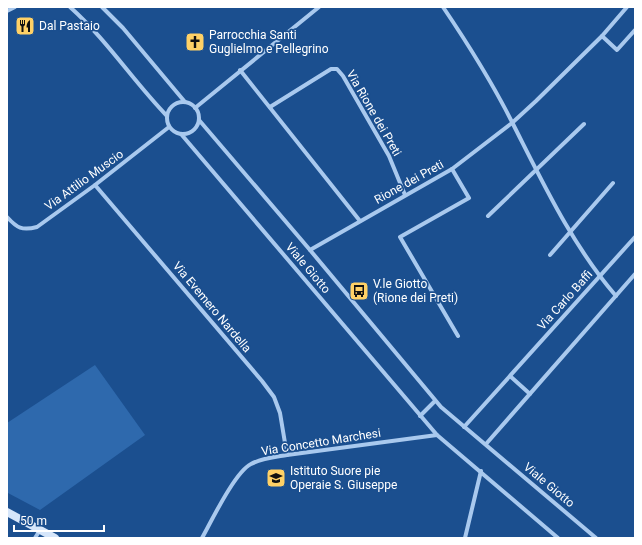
<svg xmlns="http://www.w3.org/2000/svg" width="642" height="545" font-family="Roboto,sans-serif">
<style>
.green{fill:#2e69ad}
.lines{fill:none;stroke-linecap:round;stroke-linejoin:round}
.street{stroke:#a9c9ee;stroke-width:4}
.secondary{stroke:#d6e6fa;stroke-width:8}
.labels{text-anchor:middle;dominant-baseline:central;stroke-width:3.5;stroke-linejoin:round;paint-order:stroke}
.poi-label{font-size:12px;fill:#fff;stroke:#1b4f8f;text-anchor:start}
.street-label{font-size:12px;fill:#fff;stroke:#1b4f8f}
</style>
<rect width="100%" height="100%" fill="#1b4f8f"/>
<polygon class="green" points="95,365 145,435 40,510 8,493 7,423"/>
<g class="lines">
<g class="street">
<path d="M 70,7 C 107,40 133,81 167,116"/>
<polyline points="102,7 123,28 185,102"/>
<path d="M 443,7 C 468,44 493,84 513,124 C 543,183 572,245 616,296"/>
<polyline points="627,7 602,36 617,50 635,30"/>
<polyline points="7,11 15,7"/>
<polyline points="240,70 360,221"/>
<circle cx="183" cy="118" r="16"/>
<polyline points="270,107 331,69 337,69 343,76 389,156 405,195"/>
<polyline points="195,108 319,7"/>
<polyline points="199,120 310,250 441,407 596,538"/>
<polyline points="181,134 437,435 558,538"/>
<polyline points="452,169 469,198 400,237 458,336"/>
<polyline points="95,185 262,381 274,397 280,413 287,455"/>
<polyline points="488,216 584,124"/>
<path d="M 7,217 C 17,228 22,231 37,227 L 95,185 L 169,127"/>
<polyline points="310,250 452,169 512,123 536,101 602,36"/>
<polyline points="550,255 613,183"/>
<polyline points="510,376 530,394"/>
<polyline points="420,416 435,401"/>
<polyline points="464,427 635,237"/>
<polyline points="486,444 635,274"/>
<polyline points="35,538 40,530"/>
<path d="M 202,538 C 212,520 235,472 251,464 C 262,458 275,457 287,455 L 437,435"/>
<polyline points="465,538 481,471"/>
</g>
<polyline class="secondary" points="7,512 55,538"/>
</g>
<defs>
<g id="restaurant-square" transform="scale(1)"><rect x="-9" y="-9" width="18" height="18" rx="4" fill="#ffd166" stroke="#1b4f8f"/><path d="M-5-6h1v4h1v-4h1v4h1v-4h1v5L-1.5 .5V6h-2V.5L-5-1ZM5-6V6H3V1.5H1.5Q1.5-4 5-6Z" fill="#111"/></g>
<g id="church-square" transform="scale(1)"><rect x="-9" y="-9" width="18" height="18" rx="4" fill="#ffd166" stroke="#1b4f8f"/><path d="M-1.2-6h2.4v3.5h3.3v2.4h-3.3V6h-2.4V-.1h-3.3v-2.4h3.3Z" fill="#111"/></g>
<g id="bus-square" transform="scale(1)"><rect x="-9" y="-9" width="18" height="18" rx="4" fill="#ffd166" stroke="#1b4f8f"/><path d="M-5-6H5V4H4V6H2V4H-2V6H-4V4H-5ZM-3.5-4V0h7V-4ZM-3.5 1.2v1.5H-2V1.2ZM2 1.2v1.5H3.5V1.2Z" fill="#111"/></g>
<g id="school-square" transform="scale(1)"><rect x="-9" y="-9" width="18" height="18" rx="4" fill="#ffd166" stroke="#1b4f8f"/><path d="M0-5L7-2L0 1L-7-2ZM-4 1L0 2.5L4 1V4Q0 6-4 4Z" fill="#111"/></g>
</defs>
<g fill-rule="evenodd">
<use href="#restaurant-square" x="25" y="26"/>
<use href="#church-square" x="195" y="42"/>
<use href="#bus-square" x="359" y="291"/>
<use href="#school-square" x="276" y="478"/>
</g>
<g class="labels">
<g class="poi-label">
<text x="39" y="26">Dal Pastaio</text>
<text x="209" y="35">Parrocchia Santi<tspan x="209" dy="14">Guglielmo e Pellegrino</tspan></text>
<text x="373" y="284">V.le Giotto<tspan x="373" dy="14">(Rione dei Preti)</tspan></text>
<text x="290" y="471">Istituto Suore pie<tspan x="290" dy="14">Operaie S. Giuseppe</tspan></text>
</g>
<g class="street-label">
<text transform="translate(374 113) rotate(60)">Via Rione dei Preti</text>
<text transform="translate(84 180) rotate(-36)">Via Attilio Muscio</text>
<text transform="translate(409 182) rotate(-29)">Rione dei Preti</text>
<text transform="translate(308 268) rotate(50)">Viale Giotto</text>
<text transform="translate(565 300) rotate(-48)">Via Carlo Baffi</text>
<text transform="translate(212 307) rotate(50)">Via Evemero Nardella</text>
<text transform="translate(321 442) rotate(-9)">Via Concetto Marchesi</text>
<text transform="translate(549 485) rotate(40)">Viale Giotto</text>
</g>
</g>
<rect width="642" height="545" fill="none" stroke="#ffffff" stroke-width="16"/>
<path d="M14 525v6h90v-6" fill="none" stroke="#ffffff" stroke-width="2"/>
<text x="20" y="525" font-size="12" fill="#ffffff" stroke="#1b4f8f" stroke-width="3" paint-order="stroke">50 m</text>
</svg>
